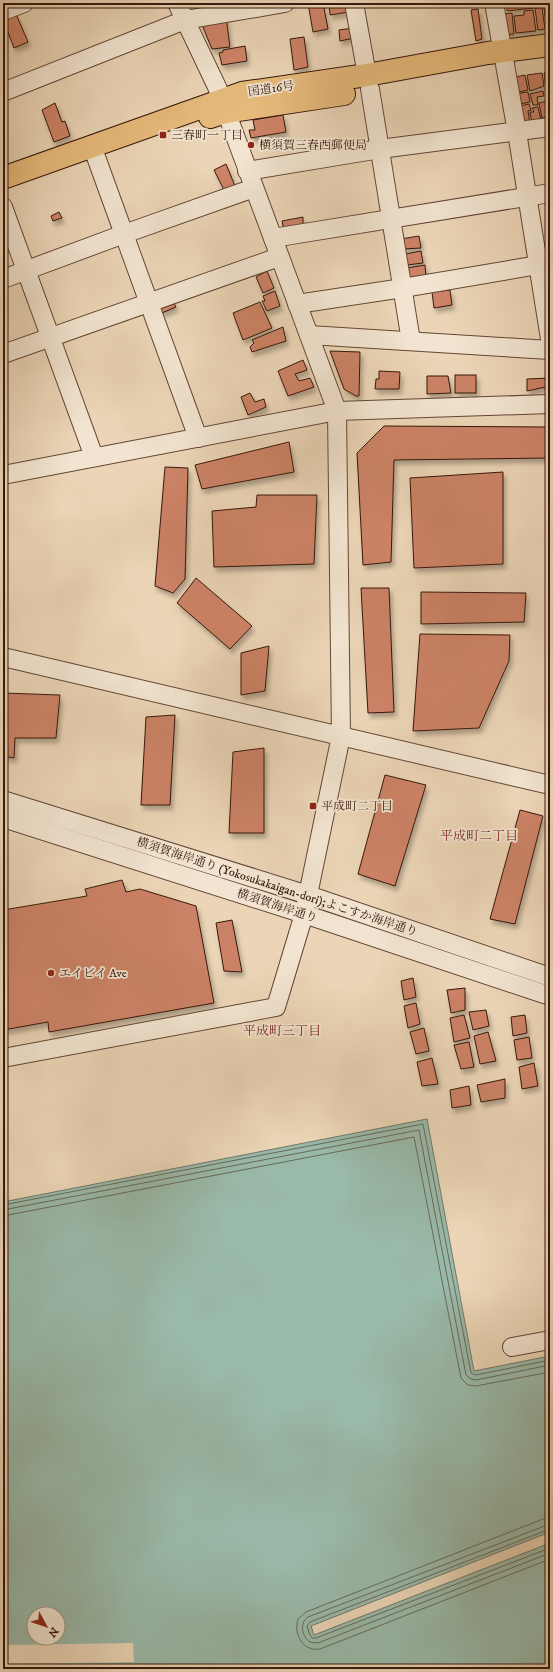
<svg xmlns="http://www.w3.org/2000/svg" width="553" height="1672" font-family="'IM FELL DW Pica','Noto Serif JP',serif">
<style>
.water{fill:#99b9a9;stroke:#71786a;fill-rule:evenodd}
.pier{fill:#ebd5b6}
.lines{fill:none;stroke-linecap:round;stroke-linejoin:round}
.shore{stroke:#68685a;stroke-width:1}
.building{fill:#cc8266;stroke:#36170b;filter:url(#shadow)}
.minor-casing{stroke:#634636;stroke-width:20}
.highway-casing{stroke:#36170b;stroke-width:24}
.minor{stroke:#f2e4d0;stroke-width:18}
.highway{stroke:#e6ba7b;stroke-width:22}
.poi-dot{fill:#8f2418;stroke:#f2e4d0;stroke-width:1.5}
.labels{text-anchor:middle;dominant-baseline:central;stroke-width:3.5;stroke-linejoin:round;paint-order:stroke}
.street-label{font-size:12px;fill:#36170b;stroke:#f2e4d0}
.poi-label{font-size:12px;fill:#36170b;stroke:#f2e4d0;text-anchor:start}
.neighbourhood-label{font-size:13px;fill:#7a1f14;stroke:#f2e4d0}
</style>
<defs>
<filter id="shadow"><feDropShadow dx="2.5" dy="4.5" stdDeviation="2" flood-color="#0004"/></filter>
</defs>
<rect width="100%" height="100%" fill="#ebd5b6"/>
<filter id="stains"><feTurbulence type="fractalNoise" baseFrequency=".005" numOctaves="4"/><feColorMatrix values="0 0 0 0 .2 0 0 0 0 .09 0 0 0 0 .02 0 0 0 .5 -.17"/></filter>
<radialGradient id="worn" r=".72"><stop offset=".6" stop-color="#630" stop-opacity="0"/><stop offset="1" stop-color="#630" stop-opacity=".3"/></radialGradient>
<path class="water" d="M 427,1119 L 474,1371 L 550,1356 L 550,1532 L 311,1626 L 314,1635 L 550,1543 L 550,1669 L 3,1669 L 3,1202 ZM 34,1614 L 58,1614 L 58,1638 L 34,1638 Z"/>
<polygon class="pier" points="133,1643 134,1662 3,1664 3,1645"/>
<g class="lines">
<g class="shore">
<polyline points="3,1205 423,1124 471,1373 476,1375 550,1360"/>
<polyline points="3,1210 419,1130 466,1375 471,1379 476,1380 550,1365"/>
<polyline points="3,1216 414,1137 461,1378 468,1385 476,1386 550,1372"/>
<path d="M 550,1518 L 543,1519 L 306,1612 L 298,1619 C 293,1634 303,1652 320,1649 L 550,1559"/>
<path d="M 550,1524 L 308,1617 C 299,1623 302,1637 310,1642 L 318,1643 L 550,1553"/>
<polyline points="550,1529 310,1622 307,1626 310,1635 312,1638 316,1638 550,1548"/>
</g>
</g>
<g class="building">
<polygon points="308,3 323,3 328,29 313,32"/>
<polygon points="329,3 347,3 348,12 330,15"/>
<polygon points="510,3 533,3 534,8 507,11 507,7 510,6"/>
<polygon points="543,3 550,3 550,28 547,28"/>
<polygon points="535,8 542,8 545,29 538,30"/>
<polygon points="478,9 482,39 476,41 471,10"/>
<polygon points="533,10 536,31 516,33 514,16 524,15 524,11"/>
<polygon points="512,13 514,34 504,35 502,14"/>
<polygon points="16,14 28,42 14,48 3,19"/>
<polygon points="226,17 230,47 212,49 200,20"/>
<polygon points="353,28 354,38 340,41 339,30"/>
<polygon points="304,37 308,67 294,70 290,39"/>
<polygon points="245,46 247,61 222,65 219,53 223,52 223,50"/>
<polygon points="550,71 550,88 546,89 544,73"/>
<polygon points="542,73 544,86 530,91 527,75"/>
<polygon points="525,75 528,90 514,93 511,78"/>
<polygon points="543,91 544,96 537,97 538,105 533,105 530,94"/>
<polygon points="528,92 530,102 515,105 514,94"/>
<polygon points="547,101 550,117 542,118 539,103"/>
<polygon points="55,103 62,122 65,121 70,136 54,142 42,110"/>
<polygon points="529,104 531,110 528,111 530,125 519,126 516,107"/>
<polygon points="538,107 541,120 532,123 530,112 534,112 532,108"/>
<polygon points="283,115 286,132 251,138 249,130 255,130 253,120"/>
<polygon points="545,134 550,134 550,155 547,156"/>
<polygon points="226,164 235,186 224,190 214,170"/>
<polygon points="59,212 62,218 53,221 51,216"/>
<polygon points="303,217 303,227 284,231 282,221"/>
<polygon points="419,236 421,248 403,249 401,239"/>
<polygon points="421,251 423,263 407,265 405,254"/>
<polygon points="425,265 426,277 409,280 407,268"/>
<polygon points="267,271 274,288 263,293 256,277"/>
<polygon points="450,290 452,305 434,308 432,292"/>
<polygon points="275,291 280,306 267,311 262,301 265,301 263,296"/>
<polygon points="172,300 176,307 162,313 158,307"/>
<polygon points="260,302 272,328 243,340 233,313"/>
<polygon points="283,327 286,341 252,352 250,347 254,343 252,340"/>
<polygon points="330,351 360,352 359,396 356,396 344,389"/>
<polygon points="303,360 307,370 295,374 299,381 310,378 314,387 288,396 278,371"/>
<polygon points="379,371 400,372 399,389 375,389 376,379 379,379"/>
<rect x="455" y="375" width="21" height="18"/>
<polygon points="427,376 448,376 451,393 427,394"/>
<polygon points="550,378 550,386 527,391 527,379"/>
<polygon points="250,393 255,402 264,399 266,407 248,415 241,397"/>
<polygon points="384,426 550,427 550,458 394,460 391,562 363,565 357,453"/>
<polygon points="289,442 294,472 202,489 195,465"/>
<polygon points="165,467 188,468 185,579 173,593 155,586"/>
<polygon points="503,472 503,564 414,568 410,478"/>
<polygon points="257,495 317,495 314,564 214,567 212,511 256,507"/>
<polygon points="196,578 252,626 230,649 177,603"/>
<polygon points="361,588 389,588 394,712 368,713"/>
<polygon points="421,592 526,593 524,622 421,624"/>
<polygon points="420,634 510,635 509,661 479,728 413,731"/>
<polygon points="269,646 265,691 241,695 241,653"/>
<polygon points="3,693 60,695 56,738 15,738 14,758 3,756"/>
<polygon points="175,715 170,805 141,805 146,717"/>
<polygon points="264,748 264,833 229,833 233,752"/>
<polygon points="385,775 426,785 395,886 358,874"/>
<polygon points="520,810 543,816 515,924 490,919"/>
<polygon points="122,880 126,892 140,889 196,906 214,1003 49,1032 48,1022 3,1030 3,910 87,896 85,889"/>
<polygon points="232,920 242,972 224,971 216,923"/>
<polygon points="413,978 416,997 404,1000 401,981"/>
<polygon points="465,988 465,1010 451,1013 447,990"/>
<polygon points="416,1003 420,1024 408,1028 404,1006"/>
<polygon points="486,1010 489,1026 473,1030 469,1012"/>
<polygon points="464,1015 470,1038 454,1042 450,1018"/>
<polygon points="525,1015 527,1033 513,1036 511,1017"/>
<polygon points="424,1028 429,1051 416,1054 410,1032"/>
<polygon points="488,1032 496,1061 480,1064 474,1036"/>
<polygon points="529,1037 532,1058 517,1060 514,1040"/>
<polygon points="469,1042 474,1067 461,1069 454,1045"/>
<polygon points="432,1058 438,1084 422,1086 417,1062"/>
<polygon points="534,1063 538,1086 522,1089 519,1067"/>
<polygon points="505,1079 505,1098 481,1102 477,1085"/>
<polygon points="469,1086 471,1105 452,1108 450,1090"/>
</g>
<g class="lines">
<g class="minor-casing">
<g id="minor">
<polyline points="354,3 367,75"/>
<polyline points="494,3 517,132 550,339"/>
<polyline points="3,11 24,3"/>
<polyline points="370,89 411,341"/>
<polyline points="3,92 185,20 285,3"/>
<polyline points="92,146 198,438"/>
<polyline points="247,171 380,149 550,127"/>
<polyline points="3,207 94,457"/>
<polyline points="273,238 550,193"/>
<polyline points="3,279 124,234 254,188"/>
<polyline points="297,304 403,288 550,263"/>
<polyline points="309,335 550,350"/>
<polyline points="3,354 279,257"/>
<polyline points="3,475 337,411 550,404"/>
<polyline points="3,657 550,785"/>
<polyline points="3,800 308,895 550,977"/>
<polyline points="3,818 304,914 550,996"/>
<polyline points="3,1058 276,1007 304,914 341,736 337,411 217,87 177,3"/>
<polyline points="512,1347 550,1340"/>
</g>
</g>
<g class="highway-casing">
<g id="highway">
<polyline points="210,117 225,112 344,94"/>
<polyline points="3,178 242,93 367,75 488,53 550,45"/>
</g>
</g>
<use href="#minor" class="minor"/>
<use href="#highway" class="highway"/>
</g>
<g class="poi-dot">
<rect x="159" y="131" width="8" height="8" rx="2"/>
<circle cx="251" cy="145" r="4"/>
<rect x="309" y="802" width="8" height="8" rx="2"/>
<circle cx="51" cy="973" r="4"/>
</g>
<g class="labels">
<g class="street-label">
<text transform="translate(271 89) rotate(-8)">国道16号</text>
<text transform="translate(277 887) rotate(18)">横須賀海岸通り (Yokosukakaigan-dori);よこすか海岸通り</text>
<text transform="translate(277 906) rotate(18)">横須賀海岸通り</text>
</g>
<g class="poi-label">
<text x="171" y="135">三春町一丁目</text>
<text x="259" y="145">横須賀三春西郵便局</text>
<text x="321" y="806">平成町二丁目</text>
<text x="59" y="973">エイビイ Ave</text>
</g>
<g class="neighbourhood-label">
<text x="479" y="836">平成町二丁目</text>
<text x="282" y="1031">平成町三丁目</text>
</g>
</g>
<rect width="553" height="1672" fill="none" stroke="#ebd5b6" stroke-width="16"/>
<rect x="4" y="4" width="545" height="1664" fill="none" stroke="#36170b" stroke-width="2"/>
<rect x="8" y="8" width="537" height="1656" fill="none" stroke="#36170b"/>
<g transform="translate(46 1626) rotate(130)"><circle r="19" fill="#f2e4d0" stroke="#a79281"/>
<path d="M0-3L7 15L0 10L-7 15Z" fill="#8f2418"/>
<text y="-6" font-size="11" font-weight="bold" text-anchor="middle" fill="#36170b">N</text>
</g>
<rect width="100%" height="100%" filter="url(#stains)"/>
<rect width="100%" height="100%" fill="url(#worn)"/>
</svg>
